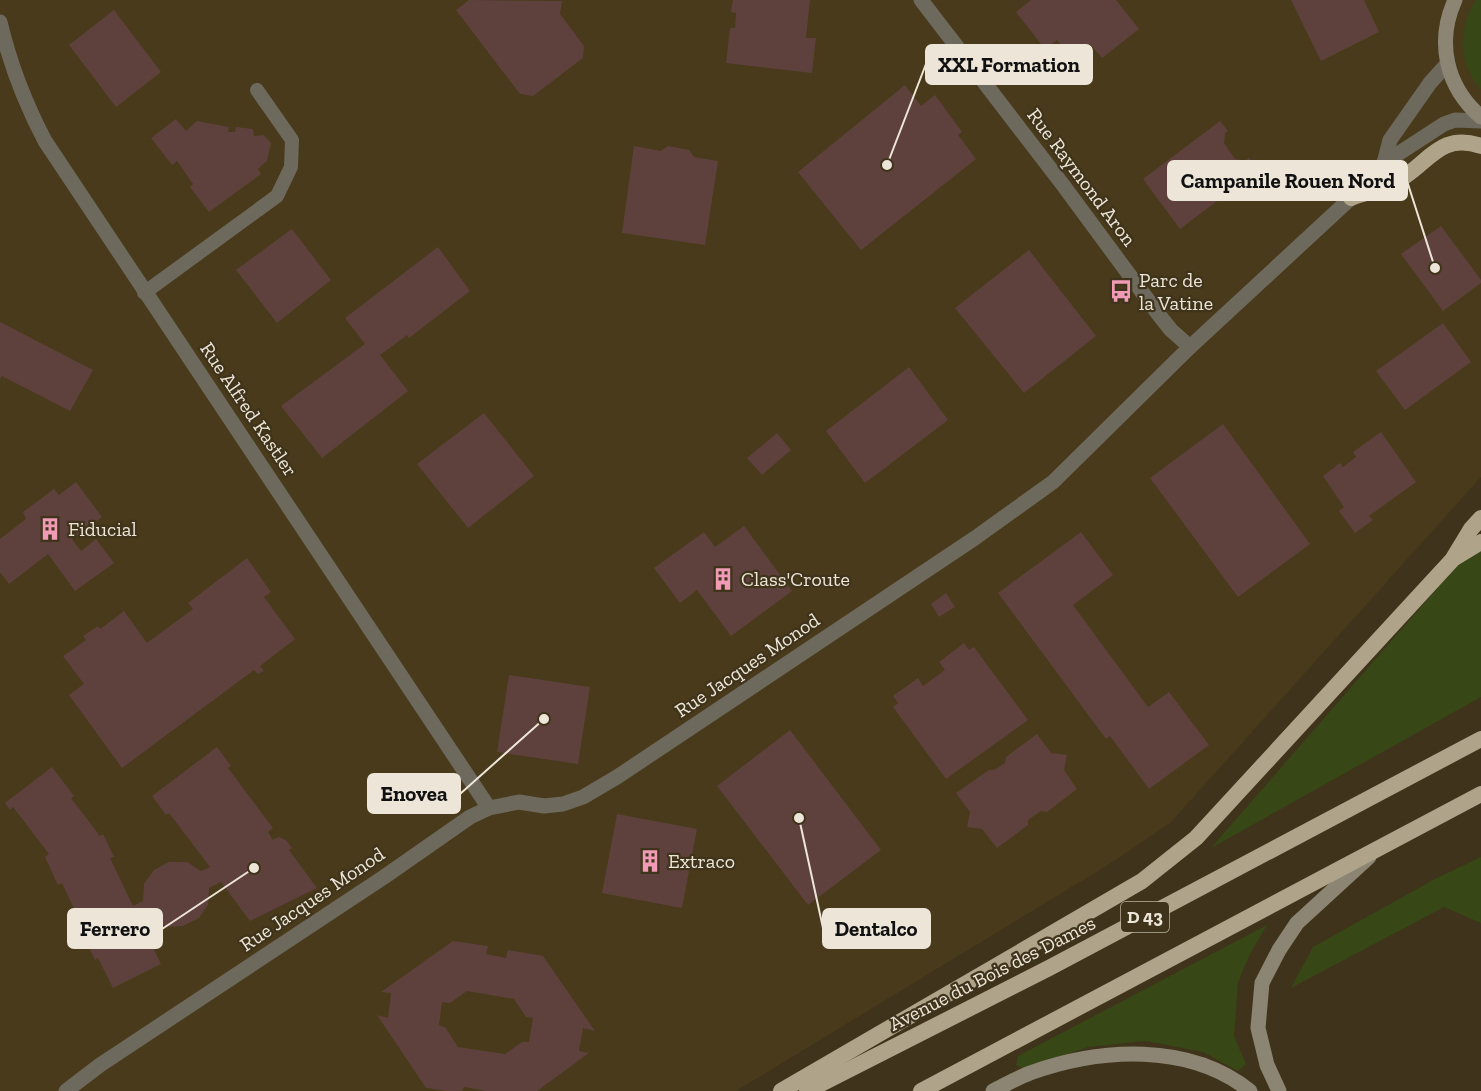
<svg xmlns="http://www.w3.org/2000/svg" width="1481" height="1091" font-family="'Zilla Slab',serif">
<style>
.built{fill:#483a1a}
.green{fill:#374715}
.building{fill:#5e413d;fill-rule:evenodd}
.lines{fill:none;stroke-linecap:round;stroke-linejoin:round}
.service{stroke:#6d695d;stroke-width:14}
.minor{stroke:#6d695d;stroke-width:15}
.secondary{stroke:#8c8573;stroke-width:15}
.trunk{stroke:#afa48a;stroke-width:16}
.labels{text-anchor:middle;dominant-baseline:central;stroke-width:4.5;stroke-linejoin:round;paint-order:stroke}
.shield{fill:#3f341b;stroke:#b9b19f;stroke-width:1.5}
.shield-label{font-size:18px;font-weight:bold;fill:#ede6d8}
.street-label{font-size:20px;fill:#ede6d8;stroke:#3f341b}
.poi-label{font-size:20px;fill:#ede6d8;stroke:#3f341b;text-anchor:start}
.leader{fill:none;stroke:#ede6d8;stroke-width:2}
.callout-dot{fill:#ede6d8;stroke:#3f341b;stroke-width:2}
.callout{fill:#ede6d8;stroke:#ede6d8;stroke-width:2}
.callout-label{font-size:21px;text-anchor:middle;font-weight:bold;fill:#111}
</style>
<rect width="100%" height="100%" fill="#3f341b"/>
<polygon class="built" points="0,0 1481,0 1481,477 1171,822 1111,863 736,1091 0,1091"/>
<g class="green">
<path d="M 1476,0 L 1481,0 L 1481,90 C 1458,65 1457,28 1476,0 Z"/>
<polygon points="1481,538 1481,697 1211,848"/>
<polygon points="1481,857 1481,923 1444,907 1291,988 1313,947 1433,880"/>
<polygon points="1267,925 1250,954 1238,982 1234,1036 1246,1064 1238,1071 1203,1052 1146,1041 1088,1047 1024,1069 1016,1065 1018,1056"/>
</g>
<g class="building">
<polygon points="469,0 562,1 560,14 584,46 583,58 533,96 520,94 456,10"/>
<polygon points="733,0 810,0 806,38 816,38 812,73 726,63 730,28 735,28 736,13 731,12"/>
<polygon points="1031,0 1116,0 1139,29 1102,58 1090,44 1078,50 1077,55 1069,55 1070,49 1062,46 1057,40 1045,49 1016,12"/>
<polygon points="1291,0 1364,0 1379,32 1321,61"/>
<polygon points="114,10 161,72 116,107 69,45"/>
<polygon points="905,85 921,106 935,95 962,132 958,135 976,159 861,250 798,172"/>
<polygon points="176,119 186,131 197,121 229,127 228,132 235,132 236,127 253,129 254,136 264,135 271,143 267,161 258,169 261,174 209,212 190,187 193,184 177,161 172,165 151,138"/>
<polygon points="1220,121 1228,131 1225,133 1224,143 1235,159 1245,161 1249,158 1258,170 1180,229 1143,179"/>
<polygon points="634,146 661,151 668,146 689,150 694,157 718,161 705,245 622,233"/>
<polygon points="1441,226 1481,280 1481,283 1443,311 1401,254"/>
<polygon points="292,229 331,280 277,323 236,270"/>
<polygon points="438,247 470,291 409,338 407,335 380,355 408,391 322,458 281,406 365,344 345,318"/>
<polygon points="1029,250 1096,336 1024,393 955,308"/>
<polygon points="0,322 93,370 70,411 2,376 0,379"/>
<polygon points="1443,323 1471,362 1405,410 1376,371"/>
<polygon points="909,367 948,420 865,483 826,431"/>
<polygon points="484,413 534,476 468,528 417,464"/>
<polygon points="1223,424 1310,544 1238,597 1150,478"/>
<polygon points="1381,432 1416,482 1369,516 1373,520 1355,533 1339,511 1344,507 1323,476 1340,463 1343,467 1356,457 1353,452"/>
<polygon points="777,433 791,450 762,475 747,458"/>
<polygon points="76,482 102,517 72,539 81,551 96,539 114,563 75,591 48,554 9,584 0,572 0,539 26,519 23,512 54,489 59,495"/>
<polygon points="744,526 792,591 731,636 697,590 680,603 654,568 704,532 715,547"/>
<polygon points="1081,532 1113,575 1073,605 1148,707 1169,692 1209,745 1149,789 1110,736 1106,739 998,593"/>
<polygon points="247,558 271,592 264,597 295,639 260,666 264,671 258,674 254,670 122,768 69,695 84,684 63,656 86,640 83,636 98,626 100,629 124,611 147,643 193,609 188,603"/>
<polygon points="946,593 955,607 939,617 931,604"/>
<polygon points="964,643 969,650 974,647 1028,720 946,779 893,707 898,703 893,696 918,678 923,686 945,670 939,662"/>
<polygon points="509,675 590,687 578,764 497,752"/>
<polygon points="790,730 881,850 808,905 717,786"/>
<polygon points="1037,734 1051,753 1067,755 1064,770 1077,789 1047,812 1041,811 1028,820 1028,825 997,848 982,829 967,827 970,812 956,793 989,770 994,770 1005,763 1006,757"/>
<polygon points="217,747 231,766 228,768 273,828 268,832 273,840 279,837 286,840 292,848 289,850 317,888 250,921 221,882 209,888 208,905 199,918 183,926 167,927 151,917 140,922 161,964 113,988 98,958 95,960 83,935 86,934 62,883 58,885 45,857 49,854 13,807 10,810 5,803 52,767 74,796 71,798 100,836 103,834 114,857 110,858 133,906 143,901 144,884 154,870 169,862 187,862 201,871 210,867 169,813 166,815 152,796"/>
<polygon points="617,814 697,829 682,908 602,893"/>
<path d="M 453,941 L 488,946 L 486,954 L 506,958 L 508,950 L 543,956 L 595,1031 L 583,1028 L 579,1051 L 589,1053 L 537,1091 L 486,1091 L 464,1087 L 462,1091 L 446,1091 L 426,1088 L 377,1015 L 388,1018 L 391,993 L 381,992 ZM 467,991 L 514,999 L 526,1017 L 533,1018 L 529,1042 L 522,1042 L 505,1054 L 458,1047 L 446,1028 L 439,1025 L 442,1002 L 450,1003 Z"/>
</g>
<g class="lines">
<polyline class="service" points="144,293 277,196 291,167 292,140 257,90"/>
<g class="minor">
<polyline points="921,0 1063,185 1159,315 1171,330 1190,347"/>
<path d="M 0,22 C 10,64 25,103 45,141 L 489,808"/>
<polyline points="1384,163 1390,140 1430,83 1447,64"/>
<polyline points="66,1091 100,1065 384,877 470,817 489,808 519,802 544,806 563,804 583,797 617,777 975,538 1053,482 1190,347 1351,198 1384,163 1444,124 1455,120 1481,121"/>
</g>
<g class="secondary">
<path d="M 1455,0 C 1436,42 1446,87 1481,117"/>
<path d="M 993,1091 C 1005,1085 1017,1078 1030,1073 C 1100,1048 1189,1042 1250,1091"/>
<polyline points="1279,1091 1267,1065 1258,1028 1262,983 1279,950 1297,923 1369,857"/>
</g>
<g class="trunk">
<path d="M 1351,198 C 1367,192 1385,188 1399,180 C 1429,163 1440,132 1481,146"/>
<polyline points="1454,557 1471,529 1481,518"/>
<polyline points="781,1091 1142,881 1196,838 1453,559 1481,542"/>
<polyline points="807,1091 1049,968 1481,739"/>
<polyline points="921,1091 1481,794"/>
</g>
</g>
<defs>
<g id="bus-bare" transform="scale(1.8)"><path d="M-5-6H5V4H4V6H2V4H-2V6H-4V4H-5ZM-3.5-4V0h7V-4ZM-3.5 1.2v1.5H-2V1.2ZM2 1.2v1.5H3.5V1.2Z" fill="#f09ab5" stroke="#3f341b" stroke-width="2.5" paint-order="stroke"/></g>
<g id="building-bare" transform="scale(1.8)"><path d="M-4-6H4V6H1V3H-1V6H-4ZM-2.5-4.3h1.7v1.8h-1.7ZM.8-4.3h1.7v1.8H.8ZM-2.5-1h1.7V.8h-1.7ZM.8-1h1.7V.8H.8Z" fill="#f09ab5" stroke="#3f341b" stroke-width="2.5" paint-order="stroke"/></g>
</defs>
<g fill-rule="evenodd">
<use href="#bus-bare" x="1121" y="291"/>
<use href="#building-bare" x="50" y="529"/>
<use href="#building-bare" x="723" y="579"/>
<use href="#building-bare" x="650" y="861"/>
</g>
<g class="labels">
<rect class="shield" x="1121" y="902" width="48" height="30" rx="4.5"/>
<g class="shield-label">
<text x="1145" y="917">D 43</text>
</g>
<g class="street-label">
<text transform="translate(1082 177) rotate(53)">Rue Raymond Aron</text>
<text transform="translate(249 409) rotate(56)">Rue Alfred Kastler</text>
<text transform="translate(747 665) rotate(-34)">Rue Jacques Monod</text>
<text transform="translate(312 899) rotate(-34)">Rue Jacques Monod</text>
<text transform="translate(992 973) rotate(-27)">Avenue du Bois des Dames</text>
</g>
<g class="poi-label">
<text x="1139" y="280">Parc de<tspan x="1139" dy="23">la Vatine</tspan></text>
<text x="68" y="529">Fiducial</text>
<text x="741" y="579">Class'Croute</text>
<text x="668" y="861">Extraco</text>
</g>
</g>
<path class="leader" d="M887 165L926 64M1435 268L1407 181M544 719L460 794M799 818L823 928M254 868L162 929"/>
<g class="callout-dot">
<circle cx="887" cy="165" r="6"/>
<circle cx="1435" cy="268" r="6"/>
<circle cx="544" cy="719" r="6"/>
<circle cx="799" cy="818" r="6"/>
<circle cx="254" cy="868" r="6"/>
</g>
<g class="callout">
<rect x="926" y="45" width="166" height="39" rx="6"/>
<rect x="1168" y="161" width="239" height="39" rx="6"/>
<rect x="368" y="774" width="92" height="39" rx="6"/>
<rect x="823" y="909" width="107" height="39" rx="6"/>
<rect x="68" y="909" width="94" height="39" rx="6"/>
</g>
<g class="callout-label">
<text x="1009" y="72">XXL Formation</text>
<text x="1288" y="188">Campanile Rouen Nord</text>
<text x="414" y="801">Enovea</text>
<text x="876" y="936">Dentalco</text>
<text x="115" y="936">Ferrero</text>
</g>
</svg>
